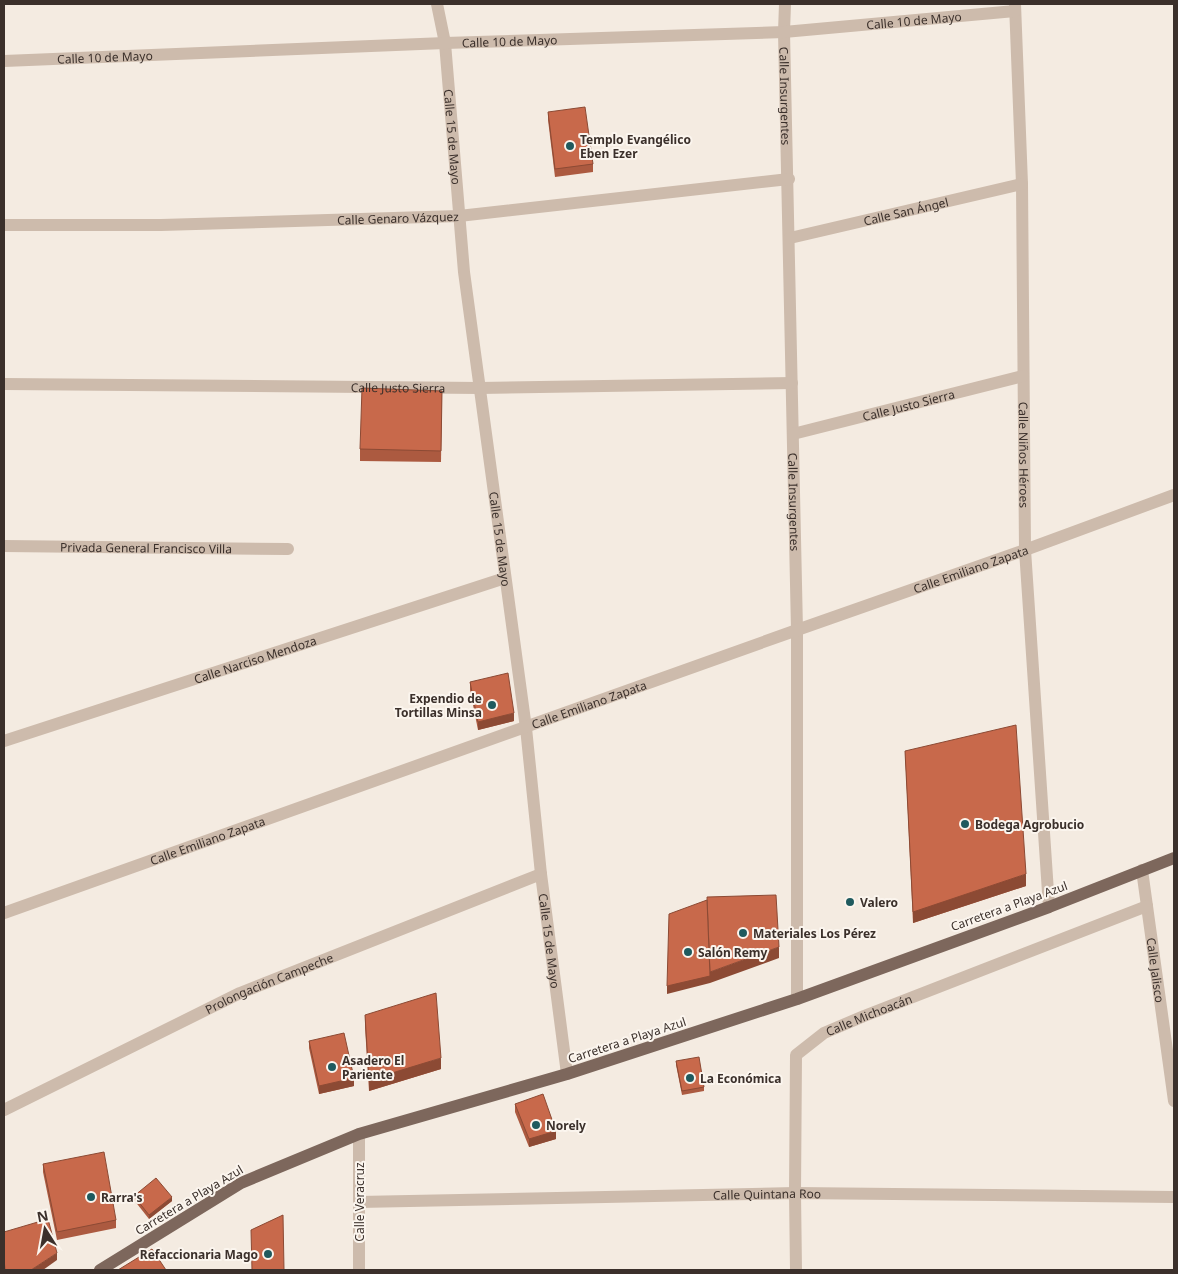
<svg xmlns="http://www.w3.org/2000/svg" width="1178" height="1274" font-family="'Noto Sans',sans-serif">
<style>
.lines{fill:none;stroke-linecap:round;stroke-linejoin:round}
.minor{stroke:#cdbbac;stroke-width:12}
.major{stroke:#7d675c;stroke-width:12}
.wall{fill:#ac5a40}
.shaded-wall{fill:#8c4a34}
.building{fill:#c8694b;stroke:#8c4a34}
.poi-dot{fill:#1f5a5e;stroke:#fbf5ee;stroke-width:2}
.labels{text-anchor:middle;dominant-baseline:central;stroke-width:4;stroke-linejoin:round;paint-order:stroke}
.street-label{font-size:12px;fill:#3b302b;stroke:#fbf5ee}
.poi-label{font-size:12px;font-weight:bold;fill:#3b302b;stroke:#fbf5ee;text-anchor:start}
</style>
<rect width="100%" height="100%" fill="#f4ebe1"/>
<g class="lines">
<g class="minor">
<path id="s1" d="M 437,4 L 445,43 L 464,272 L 526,728 L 541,874 L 567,1074"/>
<path id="s2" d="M 785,4 L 784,32 L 797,630 L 797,999"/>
<path id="s3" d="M 1015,4 L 1022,184 L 1025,550 L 1049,907"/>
<path id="s4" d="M 4,61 L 445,43 L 784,32 L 1015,11"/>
<path id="s5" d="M 4,225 L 161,225 L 459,216 L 789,179"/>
<path id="s6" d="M 790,238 L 1022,184"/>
<path id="s7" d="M 4,384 L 480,388 L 792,383"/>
<path id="s8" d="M 793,434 L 1023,376"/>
<path id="s9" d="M 4,546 L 288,549"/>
<path id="s10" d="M 4,741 L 505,578"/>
<path id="s11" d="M 1142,870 L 1174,1101"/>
<path id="s12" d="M 4,913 L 797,630 L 1025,550 L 1174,495"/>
<path id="s13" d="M 4,1110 L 240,993 L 541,874"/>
<polyline points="359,1134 359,1270"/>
<path id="s14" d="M 359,1202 L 795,1193 L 1174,1197"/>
<path id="s15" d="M 796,1270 L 795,1193 L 796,1055 L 824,1033 L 864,1016 L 1147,906"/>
</g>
<polyline class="major" points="100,1270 241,1183 359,1134 567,1074 797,999 1049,907 1174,858"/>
</g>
<g class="wall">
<polygon points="548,112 593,164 593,172 555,177 548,120"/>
<polygon points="442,391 441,462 360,461 360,449"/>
<polygon points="470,682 514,721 478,730 470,690"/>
<polygon points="905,751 1026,886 913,923"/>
<polygon points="365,1015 441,1069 369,1091 365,1027"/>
<polygon points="309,1041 354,1086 319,1094 309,1048"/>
<polygon points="676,1061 704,1087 704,1091 682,1095 676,1065"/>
<polygon points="515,1104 556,1139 529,1147 515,1112"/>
<polygon points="43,1164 116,1220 116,1228 57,1240 43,1172"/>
<polygon points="134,1196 172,1201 149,1219 134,1200"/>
</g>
<g class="shaded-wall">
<polygon points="514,713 514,721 478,730 478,722"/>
<polygon points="1026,874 1026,886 913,923 913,912"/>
<polygon points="779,947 779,958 710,983 667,994 667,986 710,972"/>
<polygon points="441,1058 441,1069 369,1091 369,1080"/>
<polygon points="354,1078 354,1086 319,1094 319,1086"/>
<polygon points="556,1131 556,1139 529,1147 529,1139"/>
<polygon points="172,1197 172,1201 149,1219 149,1215"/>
<polygon points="57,1253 57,1260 43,1270 31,1270"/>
</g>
<g class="building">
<polygon points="585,107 593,164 555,169 548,112"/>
<polygon points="362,388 442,391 441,451 360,449"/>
<polygon points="508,673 514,713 478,722 470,682"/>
<polygon points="1016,725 1026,874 913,912 905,751"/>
<polygon points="776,895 779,947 710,972 707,897"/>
<polygon points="707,900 710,976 667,986 669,914"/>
<polygon points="436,993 441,1058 369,1080 365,1015"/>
<polygon points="344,1033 354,1078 319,1086 309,1041"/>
<polygon points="699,1057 704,1087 682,1091 676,1061"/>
<polygon points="543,1094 556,1131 529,1139 515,1104"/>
<polygon points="104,1152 116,1220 57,1232 43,1164"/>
<polygon points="156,1178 172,1197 149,1215 134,1196"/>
<polygon points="283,1215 284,1270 252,1270 251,1230"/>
<polygon points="48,1219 57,1253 31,1270 5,1270 4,1258 4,1232"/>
<polygon points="152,1249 166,1270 118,1270"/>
</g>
<g class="poi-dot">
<circle cx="570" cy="146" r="5"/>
<circle cx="492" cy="705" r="5"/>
<circle cx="965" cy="824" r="5"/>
<circle cx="850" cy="902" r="5"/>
<circle cx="743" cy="933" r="5"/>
<circle cx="688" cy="952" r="5"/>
<circle cx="332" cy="1067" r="5"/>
<circle cx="690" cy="1078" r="5"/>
<circle cx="536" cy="1125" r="5"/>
<circle cx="91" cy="1197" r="5"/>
<circle cx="268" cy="1254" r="5"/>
</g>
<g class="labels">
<g class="street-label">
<text stroke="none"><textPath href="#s4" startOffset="911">Calle 10 de Mayo</textPath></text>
<text stroke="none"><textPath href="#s4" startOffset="506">Calle 10 de Mayo</textPath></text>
<text stroke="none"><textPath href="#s4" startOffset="101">Calle 10 de Mayo</textPath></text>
<text stroke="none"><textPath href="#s2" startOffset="92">Calle Insurgentes</textPath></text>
<text stroke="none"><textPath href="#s1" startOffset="134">Calle 15 de Mayo</textPath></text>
<text stroke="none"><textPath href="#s6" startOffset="119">Calle San Ángel</textPath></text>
<text stroke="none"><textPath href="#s5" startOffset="394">Calle Genaro Vázquez</textPath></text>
<text stroke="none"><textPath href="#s7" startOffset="394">Calle Justo Sierra</textPath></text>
<text stroke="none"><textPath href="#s8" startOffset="119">Calle Justo Sierra</textPath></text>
<text stroke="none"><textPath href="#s3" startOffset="451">Calle Niños Héroes</textPath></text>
<text stroke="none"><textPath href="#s2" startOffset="498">Calle Insurgentes</textPath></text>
<text stroke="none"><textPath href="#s1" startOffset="539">Calle 15 de Mayo</textPath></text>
<text stroke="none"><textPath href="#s9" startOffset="142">Privada General Francisco Villa</textPath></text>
<text stroke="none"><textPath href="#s12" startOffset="1026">Calle Emiliano Zapata</textPath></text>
<text stroke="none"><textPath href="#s10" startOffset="264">Calle Narciso Mendoza</textPath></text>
<text stroke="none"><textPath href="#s12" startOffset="621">Calle Emiliano Zapata</textPath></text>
<text stroke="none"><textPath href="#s12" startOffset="216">Calle Emiliano Zapata</textPath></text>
<text transform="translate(1009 906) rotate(-20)">Carretera a Playa Azul</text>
<text stroke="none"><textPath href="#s1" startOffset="944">Calle 15 de Mayo</textPath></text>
<text stroke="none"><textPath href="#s11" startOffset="101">Calle Jalisco</textPath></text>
<text stroke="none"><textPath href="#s13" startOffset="294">Prolongación Campeche</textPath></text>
<text stroke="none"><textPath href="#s15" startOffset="299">Calle Michoacán</textPath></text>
<text transform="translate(627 1040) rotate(-18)">Carretera a Playa Azul</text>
<text stroke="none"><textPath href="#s14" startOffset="408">Calle Quintana Roo</textPath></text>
<text transform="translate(189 1200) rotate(-31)">Carretera a Playa Azul</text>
<text transform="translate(359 1202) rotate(-90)">Calle Veracruz</text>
</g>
<g class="poi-label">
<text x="580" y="139">Templo Evangélico<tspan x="580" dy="14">Eben Ezer</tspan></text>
<text x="482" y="698" text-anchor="end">Expendio de<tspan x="482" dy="14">Tortillas Minsa</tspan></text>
<text x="975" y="824">Bodega Agrobucio</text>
<text x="860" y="902">Valero</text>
<text x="753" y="933">Materiales Los Pérez</text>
<text x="698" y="952">Salón Remy</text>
<text x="342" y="1060">Asadero El<tspan x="342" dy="14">Pariente</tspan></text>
<text x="700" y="1078">La Económica</text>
<text x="546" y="1125">Norely</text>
<text x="101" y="1197">Rarra's</text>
<text x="258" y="1254" text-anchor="end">Refaccionaria Mago</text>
</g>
</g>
<rect width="1178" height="1274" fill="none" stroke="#3b302b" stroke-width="10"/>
<g transform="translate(45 1229) rotate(349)" stroke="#fbf5ee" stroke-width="4" paint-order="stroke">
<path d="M0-4L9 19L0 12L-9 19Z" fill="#3b302b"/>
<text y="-8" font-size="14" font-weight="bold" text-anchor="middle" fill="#3b302b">N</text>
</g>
</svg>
